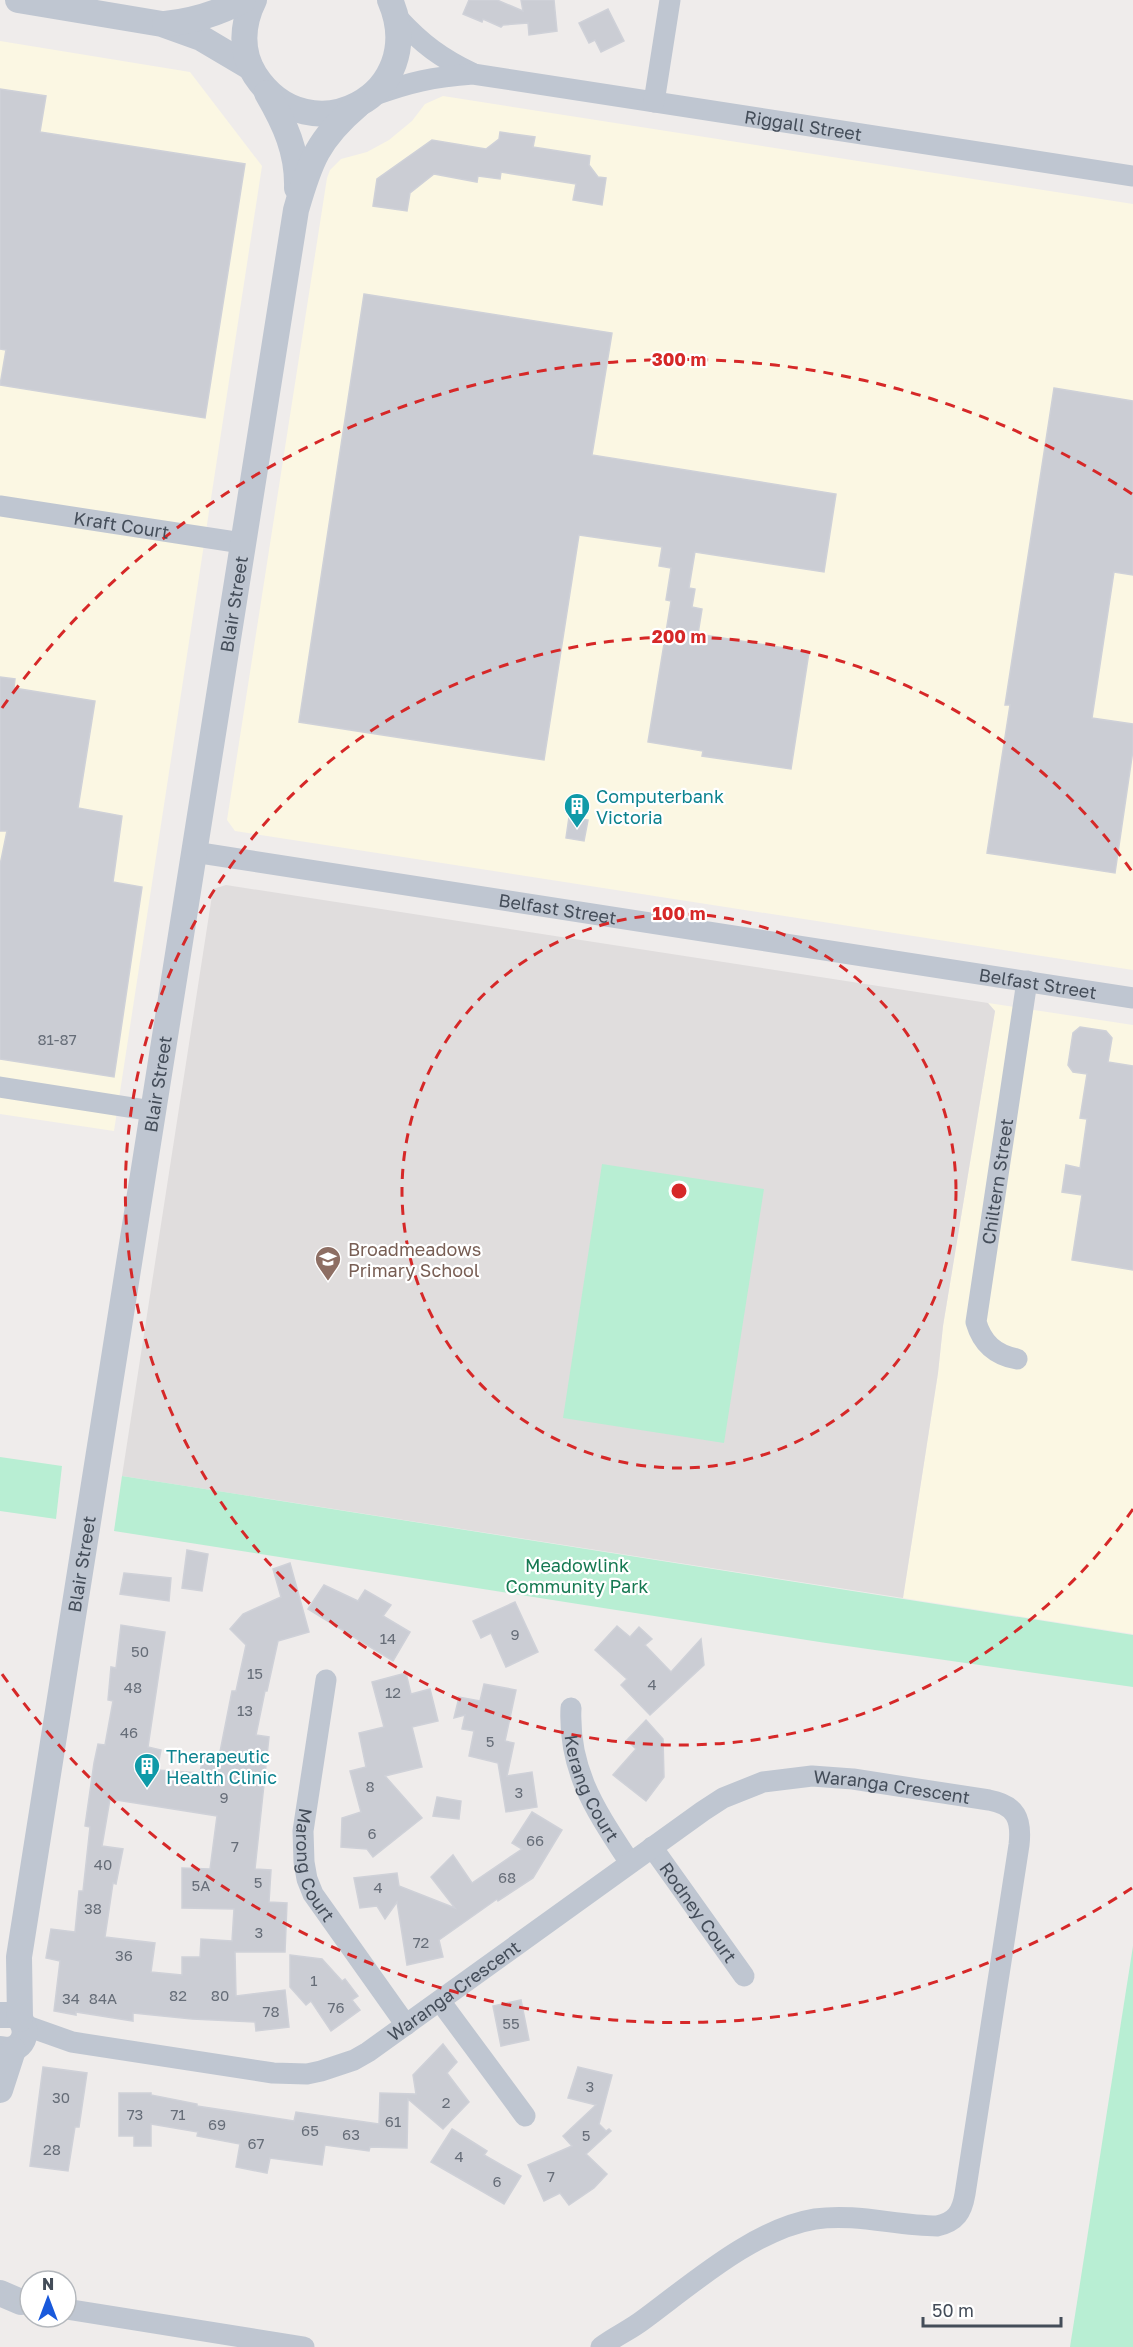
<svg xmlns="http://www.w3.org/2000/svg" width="1133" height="2347" font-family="'Golos Text',sans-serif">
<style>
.commercial{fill:#fbf7e3}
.education{fill:#e0dddd}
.green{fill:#b8eed3}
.building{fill:#cbcdd4;stroke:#cfd1d8;stroke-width:1.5;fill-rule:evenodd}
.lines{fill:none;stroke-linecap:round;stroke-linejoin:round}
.minor{stroke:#bfc6d1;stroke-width:21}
.tertiary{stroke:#bfc6d1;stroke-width:26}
.ring{fill:none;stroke:#d62828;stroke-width:3;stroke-dasharray:10 8}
.labels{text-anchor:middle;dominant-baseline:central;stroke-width:4.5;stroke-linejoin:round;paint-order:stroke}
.number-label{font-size:15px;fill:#666d78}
.street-label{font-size:18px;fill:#444d59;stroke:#fff}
.culture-label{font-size:18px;fill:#0d838f;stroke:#fff;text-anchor:start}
.education-label{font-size:18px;fill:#785e54;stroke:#fff;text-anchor:start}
.park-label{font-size:18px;fill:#167952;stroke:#fff}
.centre{fill:#d62828;stroke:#fff;stroke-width:3}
.ring-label{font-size:18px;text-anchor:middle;font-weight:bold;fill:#d62828;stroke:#fff;stroke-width:4.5;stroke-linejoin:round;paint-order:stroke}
</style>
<rect width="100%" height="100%" fill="#efeceb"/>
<g class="commercial">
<polygon points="0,41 190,72 262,166 114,1131 0,1114"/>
<polygon points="443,96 1133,204 1133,970 235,831 227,820 327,178 330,170 341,159 367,152 389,140 412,121 425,104"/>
<polygon points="988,1003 1133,1025 1133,1634 903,1598 938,1373 943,1326 995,1011"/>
</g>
<polygon class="education" points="226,885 988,1003 995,1011 943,1326 938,1373 903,1598 122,1476 213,889"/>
<g class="green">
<polygon points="602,1164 764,1189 724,1443 563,1418"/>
<polygon points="0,1457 62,1466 56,1519 0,1511"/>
<polygon points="122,1476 1133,1635 1133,1687 826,1643 114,1531"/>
<polygon points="1133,1946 1133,2347 1070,2347"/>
</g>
<g class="building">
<polygon points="469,0 497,0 523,11 521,0 554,0 557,31 529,35 528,23 503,25 501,27 483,19 482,22 463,14"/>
<polygon points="608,9 624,41 601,52 595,40 589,43 579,23"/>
<polygon points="0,89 46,96 40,132 245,164 205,418 0,385 6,350 0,349"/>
<polygon points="500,132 535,137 533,147 590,156 589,165 598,177 606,178 602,205 573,200 576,184 501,172 500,179 478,176 477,182 434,174 410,193 407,211 373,206 377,179 432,140 486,149 499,139"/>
<polygon points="364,294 612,333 592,455 836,494 824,572 695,552 689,588 695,589 692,607 702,609 698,634 809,652 791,769 702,756 703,751 648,742 671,601 666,600 671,568 659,566 662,547 579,535 544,760 299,722"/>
<polygon points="1054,388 1133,401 1133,575 1114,572 1092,718 1133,724 1133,750 1115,873 987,853 1010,705 1005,705"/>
<polygon points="0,677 15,679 14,688 95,701 78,808 122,816 113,882 142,887 114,1077 0,1059 0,865 7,831 0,831"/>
<polygon points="569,817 588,820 584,841 566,838"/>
<polygon points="1080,1027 1106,1031 1112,1038 1108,1062 1133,1066 1133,1270 1072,1260 1082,1195 1062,1192 1066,1165 1080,1168 1087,1119 1080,1118 1087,1074 1073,1072 1068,1065 1073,1033"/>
<polygon points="187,1550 208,1554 202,1591 182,1588"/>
<path d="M 290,1563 L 309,1632 L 278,1641 L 267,1691 L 265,1691 L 256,1735 L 269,1737 L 255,1869 L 271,1870 L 269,1902 L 287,1903 L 285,1952 L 235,1952 L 236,1996 L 285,1990 L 289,2027 L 256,2031 L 255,2022 L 192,2019 L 133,2013 L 133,2021 L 76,2012 L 76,2015 L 54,2011 L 60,1961 L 46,1958 L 51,1929 L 75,1932 L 79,1891 L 83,1891 L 90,1827 L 85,1826 L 94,1763 L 98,1744 L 105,1745 L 113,1701 L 108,1700 L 111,1667 L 116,1668 L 121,1625 L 165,1632 L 148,1747 L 161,1750 L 157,1770 L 200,1773 L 203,1755 L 219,1757 L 232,1691 L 236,1691 L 246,1645 L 230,1629 L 243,1614 L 281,1597 L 273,1569 ZM 110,1799 L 217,1816 L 210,1869 L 182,1868 L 182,1908 L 234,1909 L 232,1941 L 201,1939 L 200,1957 L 182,1957 L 182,1975 L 151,1972 L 155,1943 L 105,1937 L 113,1883 L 116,1884 L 123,1849 L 102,1846 Z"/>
<polygon points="124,1573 171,1578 169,1601 120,1594"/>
<polygon points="324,1585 358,1601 365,1590 391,1605 383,1616 410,1632 393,1661 308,1609"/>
<polygon points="515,1602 538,1652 506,1667 491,1633 481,1638 473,1621"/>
<polygon points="617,1626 630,1637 639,1627 652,1639 645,1645 671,1672 701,1639 704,1665 650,1715 621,1685 627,1679 595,1650"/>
<polygon points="406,1673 411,1694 430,1689 438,1721 412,1727 422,1767 385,1776 422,1818 373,1857 367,1849 341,1847 342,1818 361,1812 350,1771 366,1767 359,1733 384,1727 372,1682"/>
<polygon points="484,1684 516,1690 505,1741 514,1743 507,1776 532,1772 537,1807 506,1812 498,1763 469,1756 474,1731 462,1729 465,1715 454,1718 459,1697 480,1701"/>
<polygon points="646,1720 663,1739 664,1777 646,1801 613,1775 636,1749 627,1740"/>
<polygon points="437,1797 461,1801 459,1819 433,1816"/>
<polygon points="532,1812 562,1830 533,1878 498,1901 497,1899 439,1940 443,1957 407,1965 397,1902 385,1919 377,1906 360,1908 354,1878 397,1873 399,1886 455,1908 431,1877 453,1855 472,1883 522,1849 512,1843"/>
<polygon points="290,1955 322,1959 342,1981 345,1979 358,1996 352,2000 360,2010 331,2031 311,2001 306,2005 290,1987"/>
<polygon points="521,2000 529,2040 501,2046 493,2006"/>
<polygon points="443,2044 457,2062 447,2073 469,2102 443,2129 408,2099 407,2148 370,2147 369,2151 325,2145 322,2165 270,2158 267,2173 236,2167 240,2144 197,2136 198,2132 151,2124 151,2146 134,2146 134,2136 119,2136 119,2093 151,2093 151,2095 197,2104 197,2106 294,2121 296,2112 379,2124 380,2093 416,2094 413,2075"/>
<polygon points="43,2067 87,2073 79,2127 75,2127 68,2171 30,2166"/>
<polygon points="578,2067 612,2075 599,2124 606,2131 609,2129 611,2131 586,2154 607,2174 594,2188 569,2205 560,2193 544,2201 528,2165 572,2146 563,2136 596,2105 568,2098"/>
<polygon points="452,2129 487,2151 484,2155 521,2176 504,2204 431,2162"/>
</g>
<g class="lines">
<g class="minor">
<path d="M 398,18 C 422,44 441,58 472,73"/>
<path id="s1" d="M 372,96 C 410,82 433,77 473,74 L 1133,176"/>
<polyline points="654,102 670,0"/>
<path id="s2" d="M 0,506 L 242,543"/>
<path id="s3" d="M 194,852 L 1133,998"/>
<polyline points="0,1087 153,1111"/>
<path id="s4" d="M 1017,1359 C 995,1355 982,1343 976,1322 L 1027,981"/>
<path id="s5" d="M 326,1680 L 303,1831 L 304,1862 L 307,1879 L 313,1894 L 406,2025"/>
<path id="s6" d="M 571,1708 C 568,1772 597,1812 630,1863"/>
<path id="s7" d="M 652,1847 L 744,1976"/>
<polyline points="440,2001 525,2116"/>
<path id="s8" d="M 24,2025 L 72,2042 L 273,2073 L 307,2074 L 321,2071 L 354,2060 L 368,2052 L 703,1811 L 723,1798 L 763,1782 L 812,1776 L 853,1779 L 989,1800 C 1016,1805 1022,1819 1019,1845 L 965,2194 C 962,2212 956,2222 937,2226 C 896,2226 857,2213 815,2219 C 754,2229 692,2284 643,2320 C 630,2330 614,2337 601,2347"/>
<polyline points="66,2309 304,2347"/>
</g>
<g class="tertiary">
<polyline points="18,0 162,24 201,38 250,67"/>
<path d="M 254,0 C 242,24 240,52 255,75 C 309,158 431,95 390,0"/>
<path d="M 165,24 C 194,21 217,14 243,0"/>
<path d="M 267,93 C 285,124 298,152 297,188"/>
<path d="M 0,2015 L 16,2015 C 33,2030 23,2054 0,2049"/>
<path id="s9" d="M 20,2019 L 19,1957 L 296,210 C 310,161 318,139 358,105"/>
<polyline points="0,2090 13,2050"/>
<polyline points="0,2293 21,2302"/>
</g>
</g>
<g class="ring">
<circle cx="679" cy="1191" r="277"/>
<path d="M1133 1509A554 554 0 1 1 1133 873"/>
<path d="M1132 1888A831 831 0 0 1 2 1674M2 708A831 831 0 0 1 1132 494"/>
</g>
<defs>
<g id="building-pin" transform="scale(1.35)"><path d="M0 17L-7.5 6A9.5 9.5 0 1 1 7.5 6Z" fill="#0f9aa8" stroke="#fff"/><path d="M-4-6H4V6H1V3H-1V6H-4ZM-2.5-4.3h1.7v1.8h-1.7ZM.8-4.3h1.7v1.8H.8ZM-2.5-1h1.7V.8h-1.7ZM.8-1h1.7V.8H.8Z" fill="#fff"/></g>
<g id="school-pin" transform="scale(1.35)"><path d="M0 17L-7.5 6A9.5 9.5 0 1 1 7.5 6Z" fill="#8d6e63" stroke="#fff"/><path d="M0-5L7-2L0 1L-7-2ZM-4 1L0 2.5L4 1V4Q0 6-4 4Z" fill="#fff"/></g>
</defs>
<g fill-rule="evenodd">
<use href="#building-pin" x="577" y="806"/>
<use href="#school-pin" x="328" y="1259"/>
<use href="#building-pin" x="147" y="1766"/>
</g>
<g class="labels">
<g class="number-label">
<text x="57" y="1039">81-87</text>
<text x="515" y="1634">9</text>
<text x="388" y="1638">14</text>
<text x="140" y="1651">50</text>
<text x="255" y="1673">15</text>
<text x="652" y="1684">4</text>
<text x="133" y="1687">48</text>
<text x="393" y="1692">12</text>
<text x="245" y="1710">13</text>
<text x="129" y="1732">46</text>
<text x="490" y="1741">5</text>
<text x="370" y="1786">8</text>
<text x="519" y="1792">3</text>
<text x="224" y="1797">9</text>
<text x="372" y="1833">6</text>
<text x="535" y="1840">66</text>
<text x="235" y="1846">7</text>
<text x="103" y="1864">40</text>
<text x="507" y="1877">68</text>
<text x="258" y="1882">5</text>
<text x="201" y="1885">5A</text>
<text x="378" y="1887">4</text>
<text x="93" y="1908">38</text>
<text x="259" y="1932">3</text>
<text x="421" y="1942">72</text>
<text x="124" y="1955">36</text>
<text x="314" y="1980">1</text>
<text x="178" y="1995">82</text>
<text x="220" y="1995">80</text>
<text x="71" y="1998">34</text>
<text x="103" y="1998">84A</text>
<text x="336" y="2007">76</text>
<text x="271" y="2011">78</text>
<text x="511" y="2023">55</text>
<text x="590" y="2086">3</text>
<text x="61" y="2097">30</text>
<text x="446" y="2102">2</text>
<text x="135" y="2114">73</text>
<text x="178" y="2114">71</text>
<text x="393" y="2121">61</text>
<text x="217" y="2124">69</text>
<text x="310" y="2130">65</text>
<text x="351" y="2134">63</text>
<text x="586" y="2135">5</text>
<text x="256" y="2143">67</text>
<text x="52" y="2149">28</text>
<text x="459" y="2156">4</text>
<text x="551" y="2176">7</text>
<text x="497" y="2181">6</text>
</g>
<g class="street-label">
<text stroke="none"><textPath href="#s1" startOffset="438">Riggall Street</textPath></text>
<text stroke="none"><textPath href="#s2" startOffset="123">Kraft Court</textPath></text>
<text stroke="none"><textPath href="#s9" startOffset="1432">Blair Street</textPath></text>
<text stroke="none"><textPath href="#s3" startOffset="368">Belfast Street</textPath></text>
<text stroke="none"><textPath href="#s3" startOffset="854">Belfast Street</textPath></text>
<text stroke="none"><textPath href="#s9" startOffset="946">Blair Street</textPath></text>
<text stroke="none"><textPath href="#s4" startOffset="201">Chiltern Street</textPath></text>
<text stroke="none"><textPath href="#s9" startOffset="460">Blair Street</textPath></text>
<text stroke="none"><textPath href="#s6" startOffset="84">Kerang Court</textPath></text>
<text stroke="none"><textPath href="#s8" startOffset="963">Waranga Crescent</textPath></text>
<text stroke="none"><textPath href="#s5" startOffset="189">Marong Court</textPath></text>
<text stroke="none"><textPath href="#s7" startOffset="80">Rodney Court</textPath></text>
<text stroke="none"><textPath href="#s8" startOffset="459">Waranga Crescent</textPath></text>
</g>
<g class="culture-label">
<text x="596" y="796">Computerbank<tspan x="596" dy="21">Victoria</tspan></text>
<text x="166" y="1756">Therapeutic<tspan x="166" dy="21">Health Clinic</tspan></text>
</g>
<g class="education-label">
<text x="348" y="1249">Broadmeadows<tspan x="348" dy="21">Primary School</tspan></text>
</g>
<g class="park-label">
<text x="577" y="1565">Meadowlink<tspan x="577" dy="21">Community Park</tspan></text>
</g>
</g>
<circle cx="679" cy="1191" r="9" class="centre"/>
<g class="ring-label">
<text x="679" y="366">300 m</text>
<text x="679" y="643">200 m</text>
<text x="679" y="920">100 m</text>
</g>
<g transform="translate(48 2299)"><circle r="28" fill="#ffffff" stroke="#b4b8bd" stroke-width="1.5"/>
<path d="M0-4.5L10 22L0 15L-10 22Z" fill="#1959db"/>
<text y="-9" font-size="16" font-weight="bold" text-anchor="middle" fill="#444d59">N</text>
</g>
<path d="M923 2317v9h138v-9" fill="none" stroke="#444d59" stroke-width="3"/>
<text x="932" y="2317" font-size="18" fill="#444d59" stroke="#ffffff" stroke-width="4.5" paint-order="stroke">50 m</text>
</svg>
